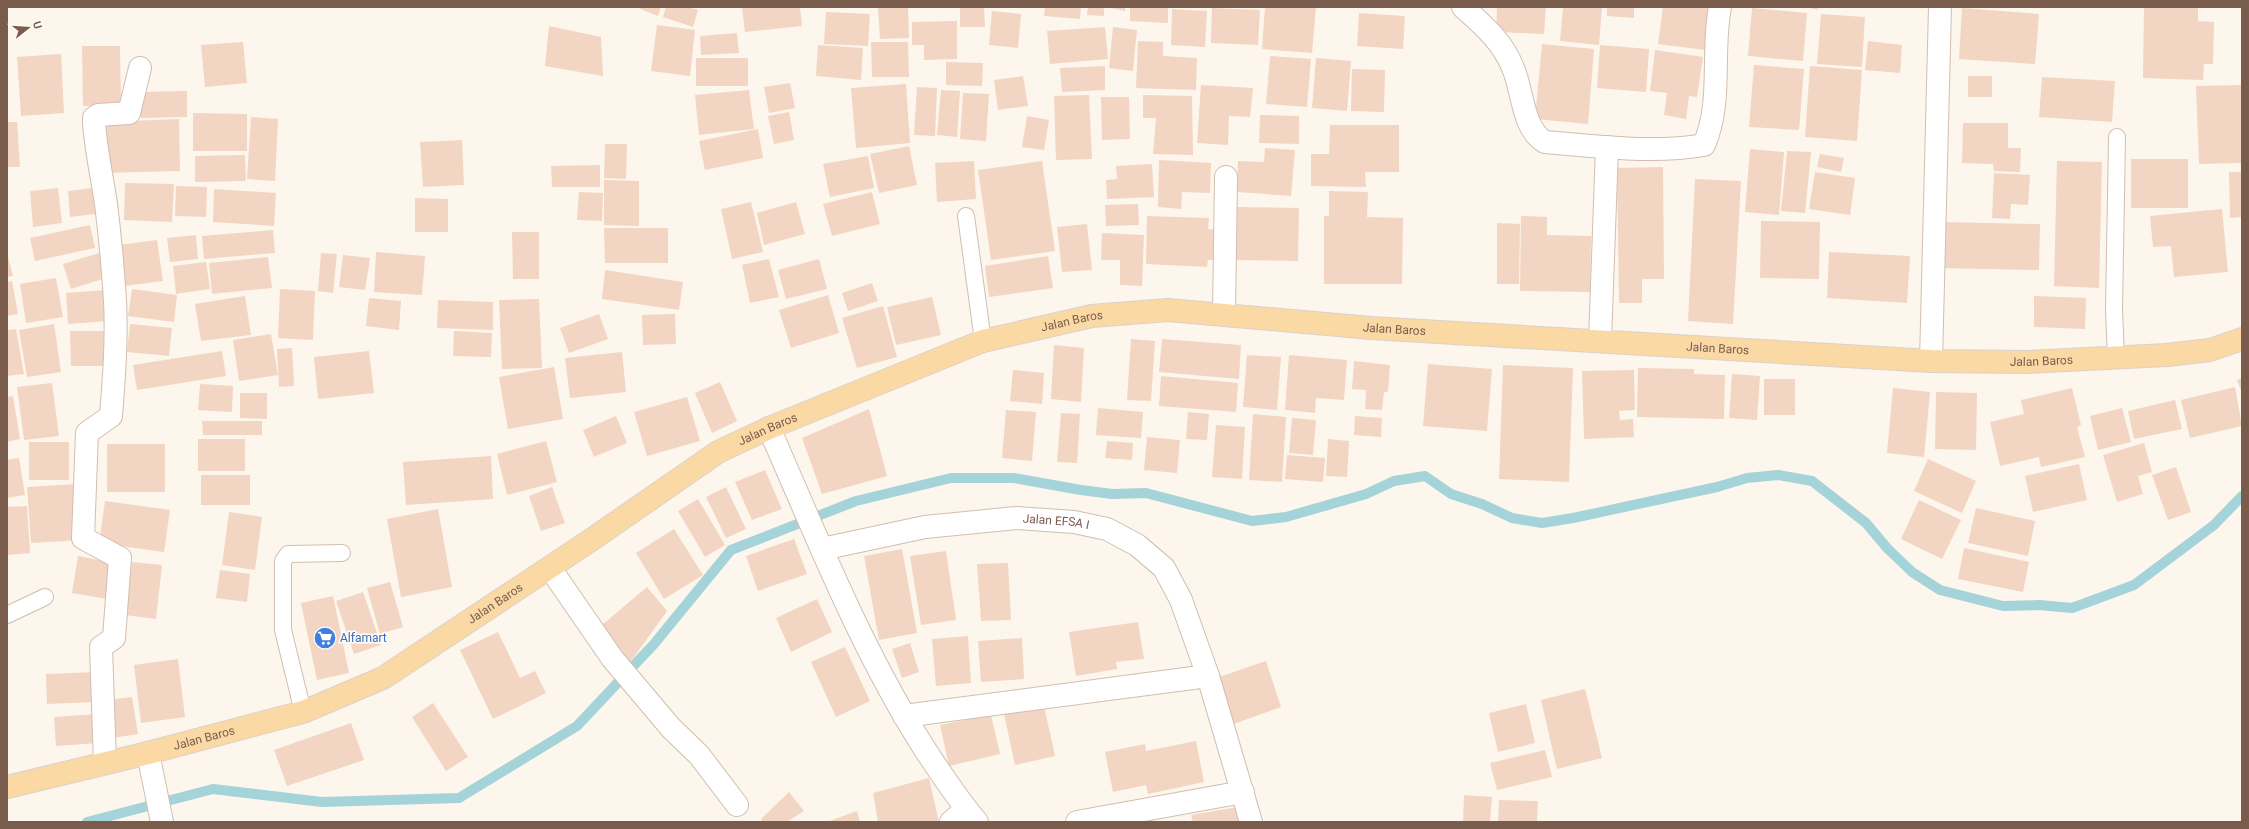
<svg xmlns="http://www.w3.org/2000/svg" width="2249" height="829" font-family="Roboto,sans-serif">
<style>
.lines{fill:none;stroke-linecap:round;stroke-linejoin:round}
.stream{stroke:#a5d3da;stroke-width:10}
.building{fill:#f3d5c3}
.service-casing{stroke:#d1beb0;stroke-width:18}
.minor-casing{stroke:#d1beb0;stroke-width:24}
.primary-casing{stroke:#dad1cd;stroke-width:24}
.service{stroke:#fff;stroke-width:16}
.minor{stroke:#fff;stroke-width:22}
.primary{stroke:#fbd9a5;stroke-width:22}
.labels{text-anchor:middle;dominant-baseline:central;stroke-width:3.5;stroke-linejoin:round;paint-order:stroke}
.street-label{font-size:12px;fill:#7a5c4d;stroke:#fffaf3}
.shop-label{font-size:12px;fill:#366cbe;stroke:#fffaf3;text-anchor:start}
</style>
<rect width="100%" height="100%" fill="#fdf6ec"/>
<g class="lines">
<polyline class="stream" points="87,822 213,789 322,802 459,798 577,726 654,644 731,550 856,501 951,478 1014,478 1081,490 1112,494 1146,493 1252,521 1286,517 1366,494 1394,481 1425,476 1451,494 1482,504 1512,518 1542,523 1573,518 1717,487 1747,478 1778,475 1812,481 1866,523 1887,548 1912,572 1940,590 2003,606 2039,605 2072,608 2134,585 2214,525 2242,496"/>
</g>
<g class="building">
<polygon points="641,7 661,7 658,16 640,9"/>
<polygon points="666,7 687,7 698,10 693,27 663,17"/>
<polygon points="742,7 800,7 802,26 745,32"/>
<polygon points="878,7 908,7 909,38 880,39"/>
<polygon points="960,7 984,7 985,27 960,27"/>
<polygon points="1045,7 1081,7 1080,19 1044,16"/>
<polygon points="1088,7 1104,7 1104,16 1087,15"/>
<polygon points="1106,7 1125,7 1125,11"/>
<polygon points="1130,7 1168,7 1168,23 1130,21"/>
<polygon points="1265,7 1316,7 1312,53 1262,49"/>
<polygon points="1497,7 1546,7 1544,34 1496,32"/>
<polygon points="1563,7 1602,7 1599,45 1560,41"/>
<polygon points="1607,7 1634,7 1634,18 1607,16"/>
<polygon points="1663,7 1710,7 1705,50 1658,44"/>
<polygon points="1806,7 1818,7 1818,10"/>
<polygon points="2144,7 2198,7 2198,21 2214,22 2213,64 2204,64 2203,80 2143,78"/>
<polygon points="1212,8 1260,10 1258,45 1211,43"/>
<polygon points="1752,8 1807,13 1803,61 1748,56"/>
<polygon points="1962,8 2039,14 2035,64 1959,59"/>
<polygon points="1172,9 1207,11 1205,47 1171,45"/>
<polygon points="992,11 1021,14 1018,48 989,45"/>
<polygon points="826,12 870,14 868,46 824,44"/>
<polygon points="1359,13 1405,16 1403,49 1357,46"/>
<polygon points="1821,14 1865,17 1862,67 1817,64"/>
<polygon points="957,21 957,59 924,60 924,45 912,45 912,22"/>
<polygon points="657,25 695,30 690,76 651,71"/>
<polygon points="549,26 601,37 603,76 545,66"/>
<polygon points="1105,27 1108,59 1050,64 1047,31"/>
<polygon points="1113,27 1137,30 1133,71 1109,68"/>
<polygon points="737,33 739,53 701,55 700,36"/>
<polygon points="1138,41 1163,42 1163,56 1197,58 1196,90 1136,88"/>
<polygon points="1868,41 1902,45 1900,73 1865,70"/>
<polygon points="243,42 247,83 205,87 201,45"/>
<polygon points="871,42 908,42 909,77 872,77"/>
<polygon points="1542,44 1594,49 1588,124 1535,119"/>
<polygon points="818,45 863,48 861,80 816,76"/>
<polygon points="1600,45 1649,49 1646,92 1597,88"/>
<polygon points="82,46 120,46 121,106 83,106"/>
<polygon points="1655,50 1703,57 1697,97 1689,96 1686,119 1664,115 1667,93 1650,91"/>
<polygon points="61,54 64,113 21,116 17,57"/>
<polygon points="1270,56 1311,59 1307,107 1266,104"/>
<rect x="696" y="58" width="52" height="28"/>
<polygon points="1316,58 1351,61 1347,111 1312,108"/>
<polygon points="946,62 983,63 982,86 946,85"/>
<polygon points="1754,65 1804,69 1799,130 1749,127"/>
<polygon points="1105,66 1105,90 1062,92 1060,68"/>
<polygon points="1810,66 1862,70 1857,141 1805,137"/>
<polygon points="1352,69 1385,70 1384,112 1351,111"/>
<polygon points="1023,76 1028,106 998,110 994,80"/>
<rect x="1968" y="76" width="24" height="21"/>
<polygon points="2042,77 2115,81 2112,122 2039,117"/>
<polygon points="790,83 795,108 769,113 764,87"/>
<polygon points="906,84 910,143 856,148 851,88"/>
<polygon points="1201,85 1253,88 1250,117 1229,116 1228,145 1197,143"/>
<polygon points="2242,85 2242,163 2199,164 2196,86"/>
<polygon points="917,87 937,88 935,136 914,135"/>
<polygon points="749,90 754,129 699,135 695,95"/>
<polygon points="941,90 960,91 957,137 937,135"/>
<polygon points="187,91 187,117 141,118 140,92"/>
<polygon points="963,93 989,94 986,141 960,139"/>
<polygon points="1089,95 1092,159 1056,160 1054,96"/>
<polygon points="1143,95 1192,96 1193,155 1153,154 1156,118 1143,118"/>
<polygon points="1101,97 1129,97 1130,139 1102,140"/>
<polygon points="789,112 794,140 774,144 768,116"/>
<polygon points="193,113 247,114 247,151 193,151"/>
<polygon points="1260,115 1299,116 1299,144 1259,143"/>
<polygon points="1027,116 1049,120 1044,150 1022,147"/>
<polygon points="251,117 278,119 275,181 247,179"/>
<polygon points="179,119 180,171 102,173 100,122"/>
<polygon points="7,122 17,122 20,167 7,167"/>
<polygon points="1963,123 2008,123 2008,148 2021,148 2020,172 1994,171 1993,164 1962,163"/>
<polygon points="1330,125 1399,125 1399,172 1365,172 1366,187 1311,186 1311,154 1329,154"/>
<polygon points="758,129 763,158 705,170 699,141"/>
<polygon points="462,140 464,185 423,187 420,142"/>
<polygon points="605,144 627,144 626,179 604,178"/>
<polygon points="909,146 917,185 879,193 870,154"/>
<polygon points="1265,148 1295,150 1291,196 1237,192 1238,161 1264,162"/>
<polygon points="1750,149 1784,152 1779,215 1745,212"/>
<polygon points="1787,151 1811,152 1805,213 1781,211"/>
<polygon points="1820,154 1844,158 1841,172 1817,167"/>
<polygon points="245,155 246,181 195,182 195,156"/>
<polygon points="868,156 874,188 830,197 823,164"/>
<rect x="2131" y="159" width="57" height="49"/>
<polygon points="1159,160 1211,163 1210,193 1182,192 1181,209 1158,207"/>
<polygon points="974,161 976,199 937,202 935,163"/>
<polygon points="1042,161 1055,251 991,260 978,170"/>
<polygon points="2057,161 2102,162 2099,288 2054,286"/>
<polygon points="1152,164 1154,197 1107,199 1106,180 1117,179 1116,166"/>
<polygon points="600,165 600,187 552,187 551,166"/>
<polygon points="1663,167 1664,279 1642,279 1642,303 1619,303 1617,168"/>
<polygon points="1815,172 1855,178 1850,215 1809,209"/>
<polygon points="2229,172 2242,172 2242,217 2230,218"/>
<polygon points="1994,173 2030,175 2028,205 2011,204 2010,219 1992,218"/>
<polygon points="1695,179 1741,181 1733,324 1688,321"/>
<polygon points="604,180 639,181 639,226 604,225"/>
<polygon points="125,183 174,184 172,222 124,220"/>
<polygon points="176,186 207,187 206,217 175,216"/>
<polygon points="101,187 103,213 70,217 68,191"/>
<polygon points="58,188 62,223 33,227 30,191"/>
<polygon points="214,189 276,193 274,226 213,222"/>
<polygon points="1329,191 1368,192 1367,217 1403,218 1402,284 1324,284 1324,216 1329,216"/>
<polygon points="579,192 603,193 602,221 577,220"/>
<polygon points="872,192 880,224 832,236 823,204"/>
<polygon points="415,198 448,199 448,232 415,232"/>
<polygon points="751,202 763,252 732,259 721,209"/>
<polygon points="796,202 805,234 764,245 757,213"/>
<polygon points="1138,204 1139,225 1106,226 1105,205"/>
<polygon points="1233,207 1299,208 1298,261 1232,260"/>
<polygon points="2222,209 2228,272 2174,277 2171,246 2153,247 2150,216"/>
<polygon points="1147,216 1209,218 1208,229 1218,230 1217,260 1208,260 1207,267 1146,264"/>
<polygon points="1521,216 1547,217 1547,235 1591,236 1590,292 1520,291"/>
<polygon points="1761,221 1820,222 1819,279 1760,278"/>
<polygon points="1941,222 2040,224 2039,270 1940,268"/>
<polygon points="1497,223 1520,224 1519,284 1497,284"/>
<polygon points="1087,224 1092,270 1062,272 1057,227"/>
<polygon points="90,225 95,248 35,261 30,238"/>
<polygon points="604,228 668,228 668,263 605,263"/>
<polygon points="273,230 275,253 204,259 202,236"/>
<polygon points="512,232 539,232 539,279 513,279"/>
<polygon points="1102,233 1144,235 1142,286 1120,285 1120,260 1101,260"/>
<polygon points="196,235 198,259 170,262 167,238"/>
<polygon points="157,240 163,281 125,286 119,245"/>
<polygon points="376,252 425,256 422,295 374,292"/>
<polygon points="1829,252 1910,256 1907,303 1827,298"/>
<polygon points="7,253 13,276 7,277"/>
<polygon points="99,253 106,278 71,289 63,264"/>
<polygon points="321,253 337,254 333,293 318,291"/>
<polygon points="343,255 370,258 365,290 339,287"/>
<polygon points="1048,256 1053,288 989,297 985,266"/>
<polygon points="268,257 272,288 212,294 209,263"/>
<polygon points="769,259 779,297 750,303 742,265"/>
<polygon points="819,259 827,289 786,299 778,270"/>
<polygon points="206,262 210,289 176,294 173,266"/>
<polygon points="605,270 683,282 679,310 602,299"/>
<polygon points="56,278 63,317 26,323 20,284"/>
<polygon points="12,281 18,314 7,316 7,282"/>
<polygon points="872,283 878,301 848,311 842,293"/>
<polygon points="132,289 177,295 174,322 128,316"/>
<polygon points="280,289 315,291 313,340 278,338"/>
<polygon points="106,290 108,321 68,324 66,293"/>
<polygon points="828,295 839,333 791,348 779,310"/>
<polygon points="245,296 251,335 201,341 195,304"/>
<polygon points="2034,296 2086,298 2085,329 2034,327"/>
<polygon points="932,297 941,335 896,345 887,307"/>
<polygon points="369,298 401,301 399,330 366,326"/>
<polygon points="539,299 542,368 502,369 499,300"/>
<polygon points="438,300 493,302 493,330 437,328"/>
<polygon points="883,306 897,357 857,368 842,318"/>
<polygon points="599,314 608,339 569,353 560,328"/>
<polygon points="675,314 676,344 643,345 642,315"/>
<polygon points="54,324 61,372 27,377 19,330"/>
<polygon points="130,324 172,328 169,356 127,352"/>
<polygon points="16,329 24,374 7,376 7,330"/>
<polygon points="70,331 107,331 107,366 71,366"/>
<polygon points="454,331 492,333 491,357 453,356"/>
<polygon points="271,334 278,375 239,381 233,340"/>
<polygon points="1131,339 1155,341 1151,401 1127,400"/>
<polygon points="1162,339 1241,345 1239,379 1159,372"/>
<polygon points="1054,345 1084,348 1081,402 1051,399"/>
<polygon points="292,348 294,386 279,387 277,349"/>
<polygon points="222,351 226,376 137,390 133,365"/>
<polygon points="369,351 374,393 318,399 314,357"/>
<polygon points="622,352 626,392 570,398 565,358"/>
<polygon points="1247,355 1281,357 1277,410 1243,407"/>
<polygon points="1289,355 1347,360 1344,400 1316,398 1315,413 1285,410"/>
<polygon points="1354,361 1390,365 1388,392 1384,392 1382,410 1365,409 1366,390 1352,389"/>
<polygon points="1428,364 1492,369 1487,431 1423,426"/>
<polygon points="1503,365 1573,368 1569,482 1499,479"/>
<polygon points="554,367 563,419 508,429 499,377"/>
<polygon points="1638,368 1694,369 1694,374 1725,375 1724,419 1637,417"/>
<polygon points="1013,370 1044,373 1042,404 1010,401"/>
<polygon points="1634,370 1635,410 1619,411 1620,420 1633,419 1634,437 1584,439 1582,371"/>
<polygon points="1732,374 1760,376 1757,420 1729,418"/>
<polygon points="1161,376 1238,383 1236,412 1159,406"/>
<polygon points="2242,378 2242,393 2237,380"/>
<rect x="1764" y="379" width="31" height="36"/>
<polygon points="720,382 737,421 712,433 695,393"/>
<polygon points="52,383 59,436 24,440 17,387"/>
<polygon points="200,384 233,386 232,412 198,410"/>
<polygon points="2235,387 2242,426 2190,438 2181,400"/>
<polygon points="1893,388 1930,392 1924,457 1887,453"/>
<polygon points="2072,388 2081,425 2077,427 2085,457 2041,467 2039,457 2000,466 1990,422 2024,414 2021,400"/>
<polygon points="1936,392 1977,393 1976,450 1935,449"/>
<polygon points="240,393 267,393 267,419 240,418"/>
<polygon points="13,396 20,439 7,442 7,397"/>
<polygon points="687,397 700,441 647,456 634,412"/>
<polygon points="2175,400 2182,429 2134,439 2128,411"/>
<polygon points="1098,408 1143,412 1141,438 1096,435"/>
<polygon points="2122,408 2131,442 2098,450 2090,416"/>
<polygon points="869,409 887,476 822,494 802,438"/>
<polygon points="1006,410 1036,412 1032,461 1002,458"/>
<polygon points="1188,412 1209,414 1207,440 1186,439"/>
<polygon points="1061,413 1080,414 1077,463 1057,462"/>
<polygon points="1253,414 1286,417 1282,482 1249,480"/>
<polygon points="616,416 627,443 594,457 583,430"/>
<polygon points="1355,416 1382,418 1381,437 1354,435"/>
<polygon points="1292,418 1316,420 1313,455 1289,453"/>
<polygon points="202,421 262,421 262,435 203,435"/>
<polygon points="1216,425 1245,427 1242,479 1212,477"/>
<polygon points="1147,437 1180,440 1177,473 1144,470"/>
<rect x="198" y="439" width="47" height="32"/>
<polygon points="1328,439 1349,441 1347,477 1326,476"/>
<polygon points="546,441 557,482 507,495 497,454"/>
<polygon points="1107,441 1133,443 1132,460 1105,458"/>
<rect x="29" y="442" width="40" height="38"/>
<polygon points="2144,443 2152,472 2138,476 2143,494 2117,502 2103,455"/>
<rect x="107" y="444" width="58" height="48"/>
<polygon points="1287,455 1325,458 1323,482 1285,479"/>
<polygon points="491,456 493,499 406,505 403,462"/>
<polygon points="19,458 25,495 7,498 7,460"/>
<polygon points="1928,459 1976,481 1962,513 1914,491"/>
<polygon points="2079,464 2087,500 2033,512 2025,476"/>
<polygon points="2176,467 2191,512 2168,520 2152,475"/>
<polygon points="765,470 782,509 752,520 735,482"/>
<rect x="201" y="475" width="49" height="30"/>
<polygon points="76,484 81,540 31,543 27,487"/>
<polygon points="552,487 565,523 541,531 529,496"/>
<polygon points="726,487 746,529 726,538 706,497"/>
<polygon points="698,499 725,545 705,557 678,511"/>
<polygon points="1919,500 1961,520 1942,559 1901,539"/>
<polygon points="105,501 170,510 164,552 99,543"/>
<polygon points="27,506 30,553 7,555 7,507"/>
<polygon points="1976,508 2035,521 2028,556 1968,543"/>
<polygon points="438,509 452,587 401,597 387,519"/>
<polygon points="229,512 262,517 255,570 222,565"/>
<polygon points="674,529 703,575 664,599 636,553"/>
<polygon points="794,539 807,574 758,591 746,556"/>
<polygon points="1964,548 2029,562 2023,592 1958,579"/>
<polygon points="902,549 917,633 879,640 864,556"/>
<polygon points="946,551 956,620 921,625 910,556"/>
<polygon points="78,556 114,563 107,599 72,593"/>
<polygon points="132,562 162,565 156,619 125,615"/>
<polygon points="1008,563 1011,620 981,621 977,564"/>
<polygon points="220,570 250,574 247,602 216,598"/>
<polygon points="390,582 403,627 380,634 367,588"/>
<polygon points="647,587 667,611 629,664 602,625"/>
<polygon points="363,592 381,645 354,654 336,601"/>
<polygon points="333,596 349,673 317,680 301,603"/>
<polygon points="817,599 832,632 791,652 776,618"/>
<polygon points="1138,622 1144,659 1116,662 1117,669 1076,676 1069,632"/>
<polygon points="498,632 520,678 535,671 546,693 493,719 460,650"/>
<polygon points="968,636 971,683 936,686 932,639"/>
<polygon points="1022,638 1024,679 981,682 978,641"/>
<polygon points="910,643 919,672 902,678 892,649"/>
<polygon points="845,647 870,701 836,717 811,662"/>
<polygon points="178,659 185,717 141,723 134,665"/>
<polygon points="1266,661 1281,707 1228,726 1213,679"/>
<polygon points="96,672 97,702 47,704 46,674"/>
<polygon points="1585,689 1602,758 1557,769 1541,700"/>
<polygon points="132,697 138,734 112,738 107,700"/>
<polygon points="433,703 468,757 446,771 412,717"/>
<polygon points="1526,704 1535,743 1498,752 1489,713"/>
<polygon points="1044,706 1055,756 1015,765 1004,714"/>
<polygon points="97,714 99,743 56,746 54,717"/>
<polygon points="991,715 1000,754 949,766 940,725"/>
<polygon points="351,723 364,760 287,786 274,750"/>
<polygon points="1196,741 1204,782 1148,794 1146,785 1113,792 1105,752 1145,744 1146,751"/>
<polygon points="1545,750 1552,777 1497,790 1490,763"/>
<polygon points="929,778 939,822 878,822 873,793"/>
<polygon points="789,792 804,811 787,822 763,822 761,819"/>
<polygon points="1464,795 1492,797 1490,822 1463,822"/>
<polygon points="1499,800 1538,801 1537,822 1498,822"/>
<polygon points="1238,807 1241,822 1193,822 1191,815"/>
<polygon points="857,811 860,822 827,822"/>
</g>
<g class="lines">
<g class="service-casing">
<g id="service">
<polyline points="966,216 983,341"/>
<polyline points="2116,358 2114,310 2117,137"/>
<polyline points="7,615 45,597"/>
<polyline points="303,712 283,630 283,561 288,554 342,553"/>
</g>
</g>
<g class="minor-casing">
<g id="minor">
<path d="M 1463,7 C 1483,25 1503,42 1513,68 C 1523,90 1522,129 1545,142 C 1597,146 1652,154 1704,145 C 1723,101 1711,53 1720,7"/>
<polyline points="1224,315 1226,177"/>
<polyline points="1600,341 1607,147"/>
<polyline points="1931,361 1940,7"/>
<path d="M 769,428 C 817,537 861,650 926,751 C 942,775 958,800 977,822"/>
<path id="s1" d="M 822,549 L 925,527 L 1016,518 L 1074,522 L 1107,529 L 1137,545 L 1164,568 L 1181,600 L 1208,676 L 1251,822"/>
<polyline points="550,568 612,658 671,728 699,755 737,805"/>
<polyline points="904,716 1208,676"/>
<polyline points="148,753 162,822"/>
<path d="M 105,763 L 101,647 L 114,638 L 120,558 L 83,538 L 87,433 L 111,416 C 114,378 117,339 115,301 C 113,269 110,236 106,204 C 102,177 96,150 94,123 L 94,118 L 98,115 L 129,113 L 140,68"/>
<polyline points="951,822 966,809"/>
<polyline points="1077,822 1243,792"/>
</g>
</g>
<g class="primary-casing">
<g id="primary">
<path id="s2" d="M 7,787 L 148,753 L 303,712 L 383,678 L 591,540 L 718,452 L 769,428 L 983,341 L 1092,316 L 1168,310 L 1371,328 L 1931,361 L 2028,362 L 2167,355 L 2210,350 L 2242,339"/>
</g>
</g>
<use href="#service" class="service"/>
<use href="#minor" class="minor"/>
<use href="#primary" class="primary"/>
</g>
<defs>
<g id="supermarket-disc" transform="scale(1.15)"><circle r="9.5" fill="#3f7fe0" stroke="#fffaf3"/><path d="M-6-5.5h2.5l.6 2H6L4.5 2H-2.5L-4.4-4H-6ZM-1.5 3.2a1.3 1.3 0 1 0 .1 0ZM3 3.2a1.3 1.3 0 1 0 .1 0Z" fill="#fff"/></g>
</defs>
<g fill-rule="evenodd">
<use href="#supermarket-disc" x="325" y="638"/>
</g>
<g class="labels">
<g class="street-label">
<text stroke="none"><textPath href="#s2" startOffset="1175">Jalan Baros</textPath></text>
<text stroke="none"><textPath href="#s2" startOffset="1499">Jalan Baros</textPath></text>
<text stroke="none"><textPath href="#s2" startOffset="1823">Jalan Baros</textPath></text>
<text stroke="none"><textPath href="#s2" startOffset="2147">Jalan Baros</textPath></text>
<text stroke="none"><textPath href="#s2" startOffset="851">Jalan Baros</textPath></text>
<text stroke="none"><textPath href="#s1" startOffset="237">Jalan EFSA I</textPath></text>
<text stroke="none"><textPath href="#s2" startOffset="527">Jalan Baros</textPath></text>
<text stroke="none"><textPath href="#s2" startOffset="203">Jalan Baros</textPath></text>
</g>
<g class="shop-label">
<text x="340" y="638">Alfamart</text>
</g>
</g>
<rect width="2249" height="829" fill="none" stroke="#7a5c4d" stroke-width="16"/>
<g transform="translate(28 28) rotate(73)" stroke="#fffaf3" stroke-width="3" paint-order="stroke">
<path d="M0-3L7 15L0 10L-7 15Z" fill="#7a5c4d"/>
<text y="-6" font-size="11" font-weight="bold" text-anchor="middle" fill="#7a5c4d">U</text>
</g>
</svg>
